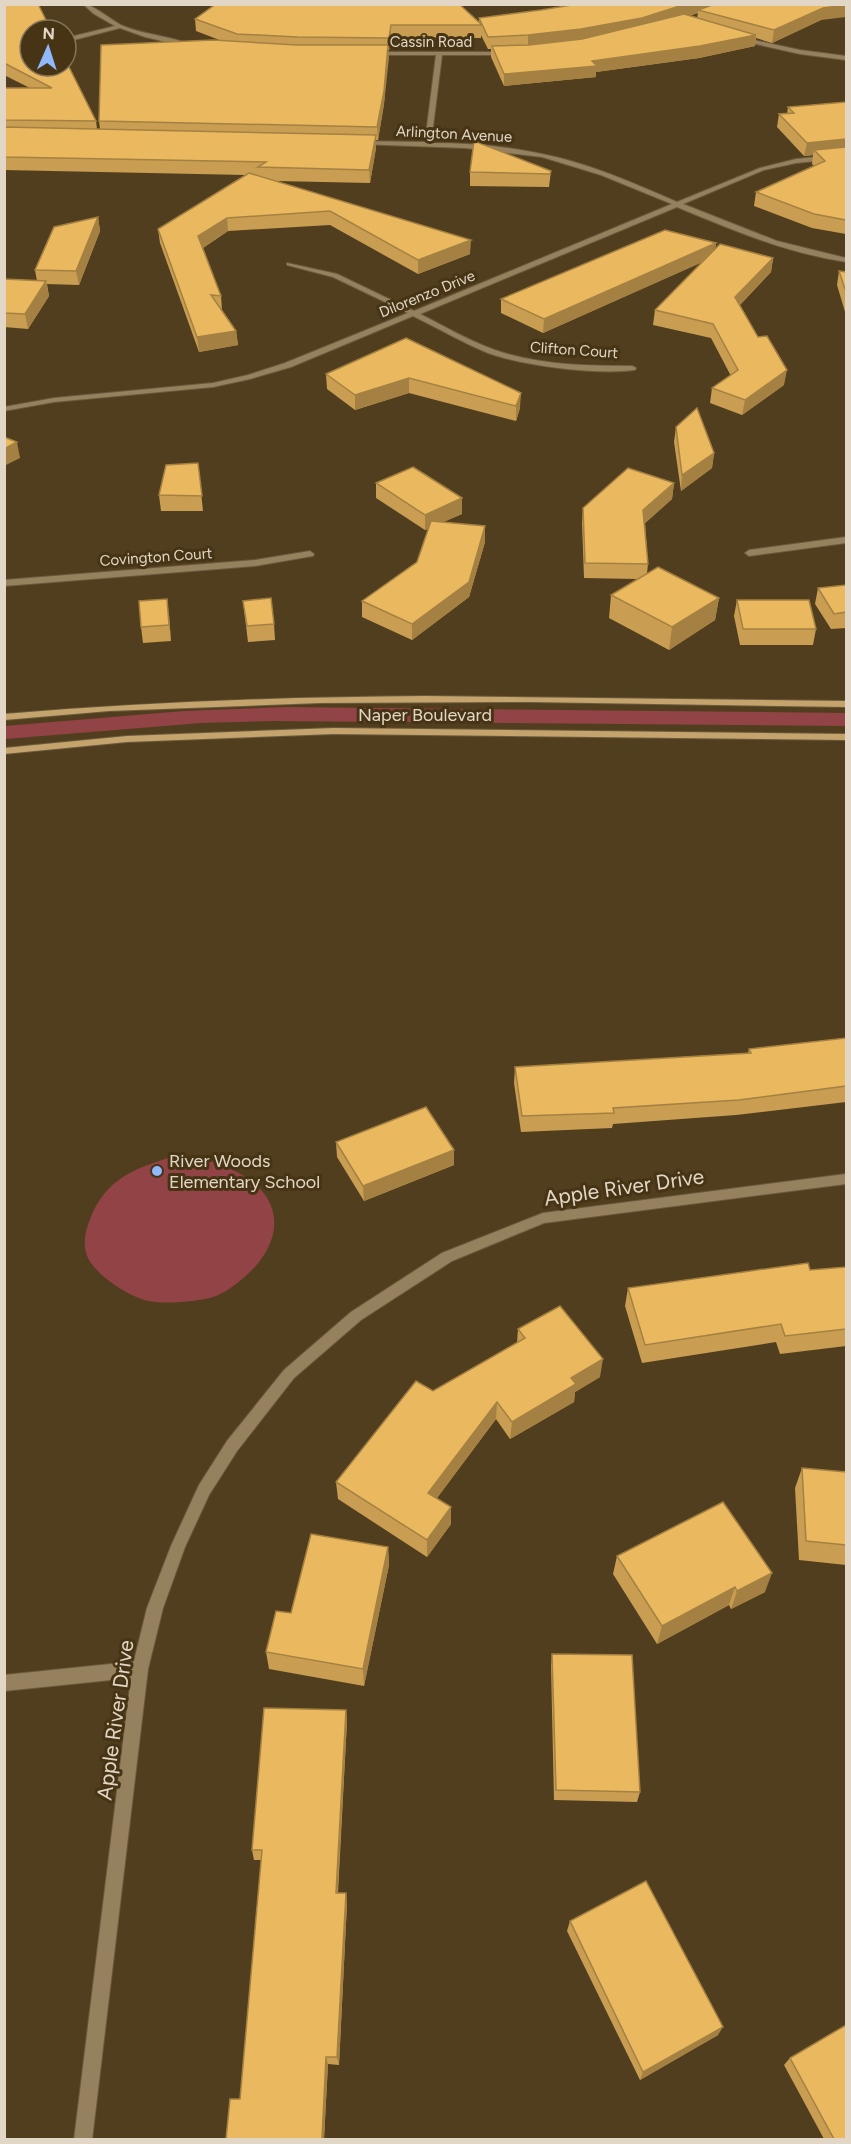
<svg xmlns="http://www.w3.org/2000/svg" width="851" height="2144" font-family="Figtree,sans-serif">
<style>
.green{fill:#924346}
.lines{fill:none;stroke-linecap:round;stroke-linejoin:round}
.lane-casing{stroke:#6b5a3d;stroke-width:2}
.street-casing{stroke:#6b5a3d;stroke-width:2}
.secondary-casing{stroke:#6b5a3d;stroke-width:2}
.lane{fill:#96815f;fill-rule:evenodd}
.street{fill:#96815f;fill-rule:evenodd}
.secondary{fill:#c4a36c;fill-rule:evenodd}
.wall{fill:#c99e52;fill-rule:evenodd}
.shaded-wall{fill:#a48142}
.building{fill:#eab85f;stroke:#a48142;stroke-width:1.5}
.poi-dot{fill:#8fb8fd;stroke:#463414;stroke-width:2}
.labels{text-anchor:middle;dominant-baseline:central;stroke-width:6;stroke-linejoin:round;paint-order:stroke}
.far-street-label{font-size:15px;fill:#e2d7c6;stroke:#463414}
.street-label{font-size:18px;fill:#e2d7c6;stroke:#463414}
.poi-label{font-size:18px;fill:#e2d7c6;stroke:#463414;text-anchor:start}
.near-street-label{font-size:21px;fill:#e2d7c6;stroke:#463414}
</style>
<rect width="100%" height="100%" fill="#513e1f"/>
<g class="green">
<polygon points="286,707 846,713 846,726 271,721 201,723 5,739 5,726 184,711"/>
<path d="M 168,1158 C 179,1159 192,1157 204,1159 C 211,1160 219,1164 225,1167 C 276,1186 291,1228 253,1269 C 244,1278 229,1291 216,1296 C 199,1302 161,1305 144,1300 C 126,1294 99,1277 89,1260 C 83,1249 84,1236 88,1225 C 102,1183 127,1171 168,1158 Z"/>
</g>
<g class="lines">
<g class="lane-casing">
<polygon id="lane" points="140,1661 146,1663 148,1669 146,1675 140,1677 4,1691 4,1675"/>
</g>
<g class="street-casing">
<g id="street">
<path d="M 83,4 C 93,4 112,21 123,26 C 144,35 172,36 191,45 L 188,47 L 145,37 L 120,28 L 66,42 L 66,38 L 115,26 L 94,14 Z"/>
<polygon points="740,37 800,50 846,56 846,60 800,54 738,40"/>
<path d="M 373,52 L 507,52 L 505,55 L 442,55 L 431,143 C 468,143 506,146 542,154 C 589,163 633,183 677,202 L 760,168 L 796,159 L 846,154 L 846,158 L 796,163 L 764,170 L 683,204 L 777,241 L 846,258 L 846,262 C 787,253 732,230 677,207 L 420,314 C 444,326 469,341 495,350 C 538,365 586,366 632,366 L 636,368 L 635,370 C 597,375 524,366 488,353 C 463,343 438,328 413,316 L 291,367 L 250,379 L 213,387 L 54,402 L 4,411 L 4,407 L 54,398 L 213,383 L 248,375 L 285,363 L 408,313 L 333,277 L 287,265 L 287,263 L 337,274 L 414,311 L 672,204 L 601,175 L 542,157 L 465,148 L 358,144 L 360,141 L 425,142 L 436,55 L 371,55 Z"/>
<polygon points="846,537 846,543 749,556 745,553 749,550"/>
<polygon points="310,551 314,554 313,556 255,566 4,586 4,580 255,560"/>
<polygon points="846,1174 846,1184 544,1223 452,1261 361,1320 294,1378 237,1451 209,1495 185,1547 163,1608 148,1669 92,2140 74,2140 132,1669 147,1608 171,1546 199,1485 227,1441 284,1370 351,1312 442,1253 543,1213"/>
</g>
</g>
<g class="secondary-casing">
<g id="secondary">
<path d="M 425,696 L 846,701 L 846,707 L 530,702 L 320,703 L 109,711 L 4,720 L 4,714 C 145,702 284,697 425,696 Z"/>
<polygon points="334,728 846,734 846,740 334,734 127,742 4,754 4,748 127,736"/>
</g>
</g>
<use href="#lane" class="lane"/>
<use href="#street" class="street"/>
<use href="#secondary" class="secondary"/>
</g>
<g class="wall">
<path d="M 4,4 L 96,121 L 97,129 L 100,129 L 99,121 L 222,41 L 196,31 L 195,19 L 479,23 L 479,18 L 846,4 L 821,20 L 772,43 L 756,38 L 755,46 L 699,58 L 596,72 L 596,77 L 504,86 L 491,57 L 491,49 L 488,49 L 481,35 L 481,38 L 391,37 L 389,50 L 388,50 L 384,104 L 378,140 L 376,140 L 376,148 L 370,183 L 276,181 L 470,254 L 418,274 L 330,225 L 228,231 L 203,248 L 221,296 L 222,310 L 236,331 L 238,345 L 199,352 L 160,243 L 158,229 L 245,175 L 4,170 L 4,88 L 30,88 L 4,75 ZM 698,13 L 697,18 L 689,16 Z"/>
<polygon points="846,102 846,234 812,228 754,206 756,192 814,166 812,164 813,155 804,156 777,127 779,114 787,114 788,107"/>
<polygon points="551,171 549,187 470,186 470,172"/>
<polygon points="98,217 100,231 79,285 47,284 49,296 28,329 4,327 4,279 37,281 35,270"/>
<polygon points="716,243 715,250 773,258 771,272 740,305 784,385 742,415 710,403 712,388 731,376 711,338 653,325 655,310 702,262 543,333 501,313 501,299"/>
<polygon points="839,271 846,272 846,315 837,285"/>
<polygon points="406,338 520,408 516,421 409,393 355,410 327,389 326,374"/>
<polygon points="676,427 714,453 712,468 681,491 674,442"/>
<polygon points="198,463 203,511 161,511 159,495"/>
<polygon points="376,483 462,514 443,522 485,542 469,597 412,640 362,617 362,601 417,562 428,529 425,530 376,498"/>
<polygon points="674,483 672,499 645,523 648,564 647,573 719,598 715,620 669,650 609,618 611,595 637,579 584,578 582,523 583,508"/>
<polygon points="846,585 846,628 831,629 815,604 818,588"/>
<polygon points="737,600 816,629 813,645 740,645 734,616"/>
<polygon points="243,601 274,624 275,640 248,642"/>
<polygon points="169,615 171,641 143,643 141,627"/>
<polygon points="846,1038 846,1102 736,1115 613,1124 612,1128 521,1132 514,1083 515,1067 748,1053 749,1049"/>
<polygon points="336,1142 454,1165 364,1201 337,1157"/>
<polygon points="846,1267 846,1346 780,1354 776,1342 642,1363 625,1306 628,1288"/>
<polygon points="518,1329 600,1377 575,1392 574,1402 510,1439 496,1419 437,1498 451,1524 427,1557 338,1499 336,1482 433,1391 517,1343"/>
<polygon points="802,1468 846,1472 846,1565 799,1560 795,1488"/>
<polygon points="388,1547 389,1565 364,1686 269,1669 266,1652 291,1613"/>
<polygon points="617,1556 765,1592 731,1609 729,1605 657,1644 613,1574"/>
<polygon points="552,1654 640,1792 637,1802 554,1800 551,1666"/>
<polygon points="346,1710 347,1721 338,1893 346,1893 347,1903 339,2065 328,2064 324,2139 226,2139 240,2099 261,1860 254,1860 252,1850"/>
<polygon points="570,1921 718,2035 640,2080 567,1931"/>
<polygon points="790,2058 846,2139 824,2139 784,2065"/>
</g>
<g class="shaded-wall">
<polygon points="686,4 726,4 698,10 698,13 640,30 528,48 528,35"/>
<polygon points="846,5 846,17 821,20 772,43 774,30 823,8"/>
<polygon points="391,25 391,37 389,50 389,38"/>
<polygon points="756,35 755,46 699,58 596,72 596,77 504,86 504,74"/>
<polygon points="388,45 389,58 384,104 378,140 377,127"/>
<polygon points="376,135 376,148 370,183 369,170"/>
<polygon points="846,139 846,148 814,150 813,155 804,156 807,143"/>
<polygon points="98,217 100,231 79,285 76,271"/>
<polygon points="227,218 228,231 200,250 198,236"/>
<polygon points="471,240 470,254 418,274 418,260"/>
<polygon points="716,243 714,257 543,333 544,319"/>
<polygon points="773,258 771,272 733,312 735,297"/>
<polygon points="46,281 49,296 28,329 25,314"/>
<polygon points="236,331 238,345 199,352 197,337"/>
<polygon points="787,370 784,385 742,415 745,400"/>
<polygon points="409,378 409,393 355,410 355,395"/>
<polygon points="521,393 520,408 516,421 516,406"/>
<polygon points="17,442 20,458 4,466 4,449"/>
<polygon points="714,453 712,468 681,491 682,475"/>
<polygon points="674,483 672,499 642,526 643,510"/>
<polygon points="462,498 462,514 425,530 425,515"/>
<polygon points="485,526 485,542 469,597 412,640 412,624"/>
<polygon points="719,598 715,620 669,650 672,627"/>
<polygon points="167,599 169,615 171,641 169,625"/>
<polygon points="454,1150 454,1165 364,1201 363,1186"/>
<polygon points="603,1359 600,1377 575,1392 574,1402 510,1439 512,1422 571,1378"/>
<polygon points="497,1402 496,1419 428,1510 428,1493"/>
<polygon points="451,1507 451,1524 427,1557 427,1540"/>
<polygon points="388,1547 389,1565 364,1686 363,1669"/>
<polygon points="772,1573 765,1592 731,1609 737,1591"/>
<polygon points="735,1587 729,1605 657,1644 662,1626"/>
<polygon points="346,1710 347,1721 337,1902 336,1893"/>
<polygon points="346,1893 347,1903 339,2065 337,2057"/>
<polygon points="723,2027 718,2035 640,2080 643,2072"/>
<polygon points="326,2057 328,2064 324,2139 322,2139"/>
</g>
<g class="building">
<polygon points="4,4 38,4 51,30 30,30 30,66 66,66 66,61 96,121 4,120 4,88 52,88 4,63"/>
<polygon points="216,4 459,4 482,25 391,25 389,38 297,37 237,34 195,19"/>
<polygon points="578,4 686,4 642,18 581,29 528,35 488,37 479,18 541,10"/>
<polygon points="715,4 846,4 846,5 823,8 774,30 698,10"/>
<polygon points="684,14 756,35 700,46 592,61 597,66 504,74 492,46 529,45 582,39"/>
<polygon points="213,40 297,45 388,45 384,91 377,127 99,121 101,45"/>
<polygon points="846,102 846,139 807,143 779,114 794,113 788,107"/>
<polygon points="4,127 376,135 369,170 258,167 266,162 4,157"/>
<polygon points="474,141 551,171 550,174 470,172"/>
<polygon points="846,147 846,220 814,214 756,192 825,161 814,150"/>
<polygon points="249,173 471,240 418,260 330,211 227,218 198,236 221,296 211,295 236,331 197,337 158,229"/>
<polygon points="98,217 76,271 35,270 54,227"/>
<polygon points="665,230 716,243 544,319 501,299"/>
<polygon points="720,244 773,258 735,297 758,337 767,336 787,370 745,400 712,388 738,370 713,324 655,310"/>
<polygon points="839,271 846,272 846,292"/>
<polygon points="4,279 46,281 25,314 4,313"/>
<polygon points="406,338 521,393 516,406 409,378 355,395 326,374"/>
<polygon points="697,408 714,453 682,475 676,427"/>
<polygon points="4,437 17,442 4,449"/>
<polygon points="198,463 202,496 159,495 166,465"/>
<polygon points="413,467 462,498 425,515 376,483"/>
<polygon points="628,468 674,483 643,510 648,564 585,563 583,508"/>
<polygon points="431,521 485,526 469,582 412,624 362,601 417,562"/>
<polygon points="658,567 719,598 672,627 611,595"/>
<polygon points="846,585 846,612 834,614 818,588"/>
<polygon points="271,598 274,624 247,626 243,601"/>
<polygon points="167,599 169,625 141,627 139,601"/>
<polygon points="737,600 809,600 816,629 743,629"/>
<polygon points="846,1038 846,1086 739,1100 613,1108 614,1113 522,1116 515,1067 751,1053 749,1049"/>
<polygon points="426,1107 454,1150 363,1186 336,1142"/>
<polygon points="808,1263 810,1270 846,1267 846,1329 785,1336 781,1324 645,1345 628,1288"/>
<polygon points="560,1306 603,1359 571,1378 576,1384 512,1422 497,1402 428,1493 451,1507 427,1540 336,1482 416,1381 433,1391 525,1338 518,1329"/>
<polygon points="802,1468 846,1472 846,1545 806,1541"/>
<polygon points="723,1502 772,1573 737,1591 735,1587 662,1626 617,1556"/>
<polygon points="311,1534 388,1547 363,1669 266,1652 276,1611 291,1613"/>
<polygon points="552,1654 632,1655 640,1792 556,1790"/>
<polygon points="264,1708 346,1710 336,1893 346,1893 337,2057 326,2057 322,2139 226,2139 230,2099 240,2099 262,1850 252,1850"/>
<polygon points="646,1881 723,2027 643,2072 570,1921"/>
<polygon points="846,2025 846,2139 834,2139 790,2058"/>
</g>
<circle class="poi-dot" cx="157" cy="1171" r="6"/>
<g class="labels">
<g class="far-street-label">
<text x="431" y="42">Cassin Road</text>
<text transform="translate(454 134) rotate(3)">Arlington Avenue</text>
<text transform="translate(427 294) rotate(-22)">Dilorenzo Drive</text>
<text transform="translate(574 350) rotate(4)">Clifton Court</text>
<text transform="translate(156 557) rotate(-4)">Covington Court</text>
</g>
<g class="street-label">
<text x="425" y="715">Naper Boulevard</text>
</g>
<g class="poi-label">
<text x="169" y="1161">River Woods<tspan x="169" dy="21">Elementary School</tspan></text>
</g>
<g class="near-street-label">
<text transform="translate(624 1187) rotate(-8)">Apple River Drive</text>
<text transform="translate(115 1720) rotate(-82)">Apple River Drive</text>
</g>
</g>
<rect width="851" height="2144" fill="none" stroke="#e2d7c6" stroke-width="12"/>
<g transform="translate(48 48) rotate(3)"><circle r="28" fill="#463414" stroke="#84755b" stroke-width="1.5"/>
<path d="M0-4.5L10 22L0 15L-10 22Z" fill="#8fb8fd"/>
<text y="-9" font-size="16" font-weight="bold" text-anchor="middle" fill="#e2d7c6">N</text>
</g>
</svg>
